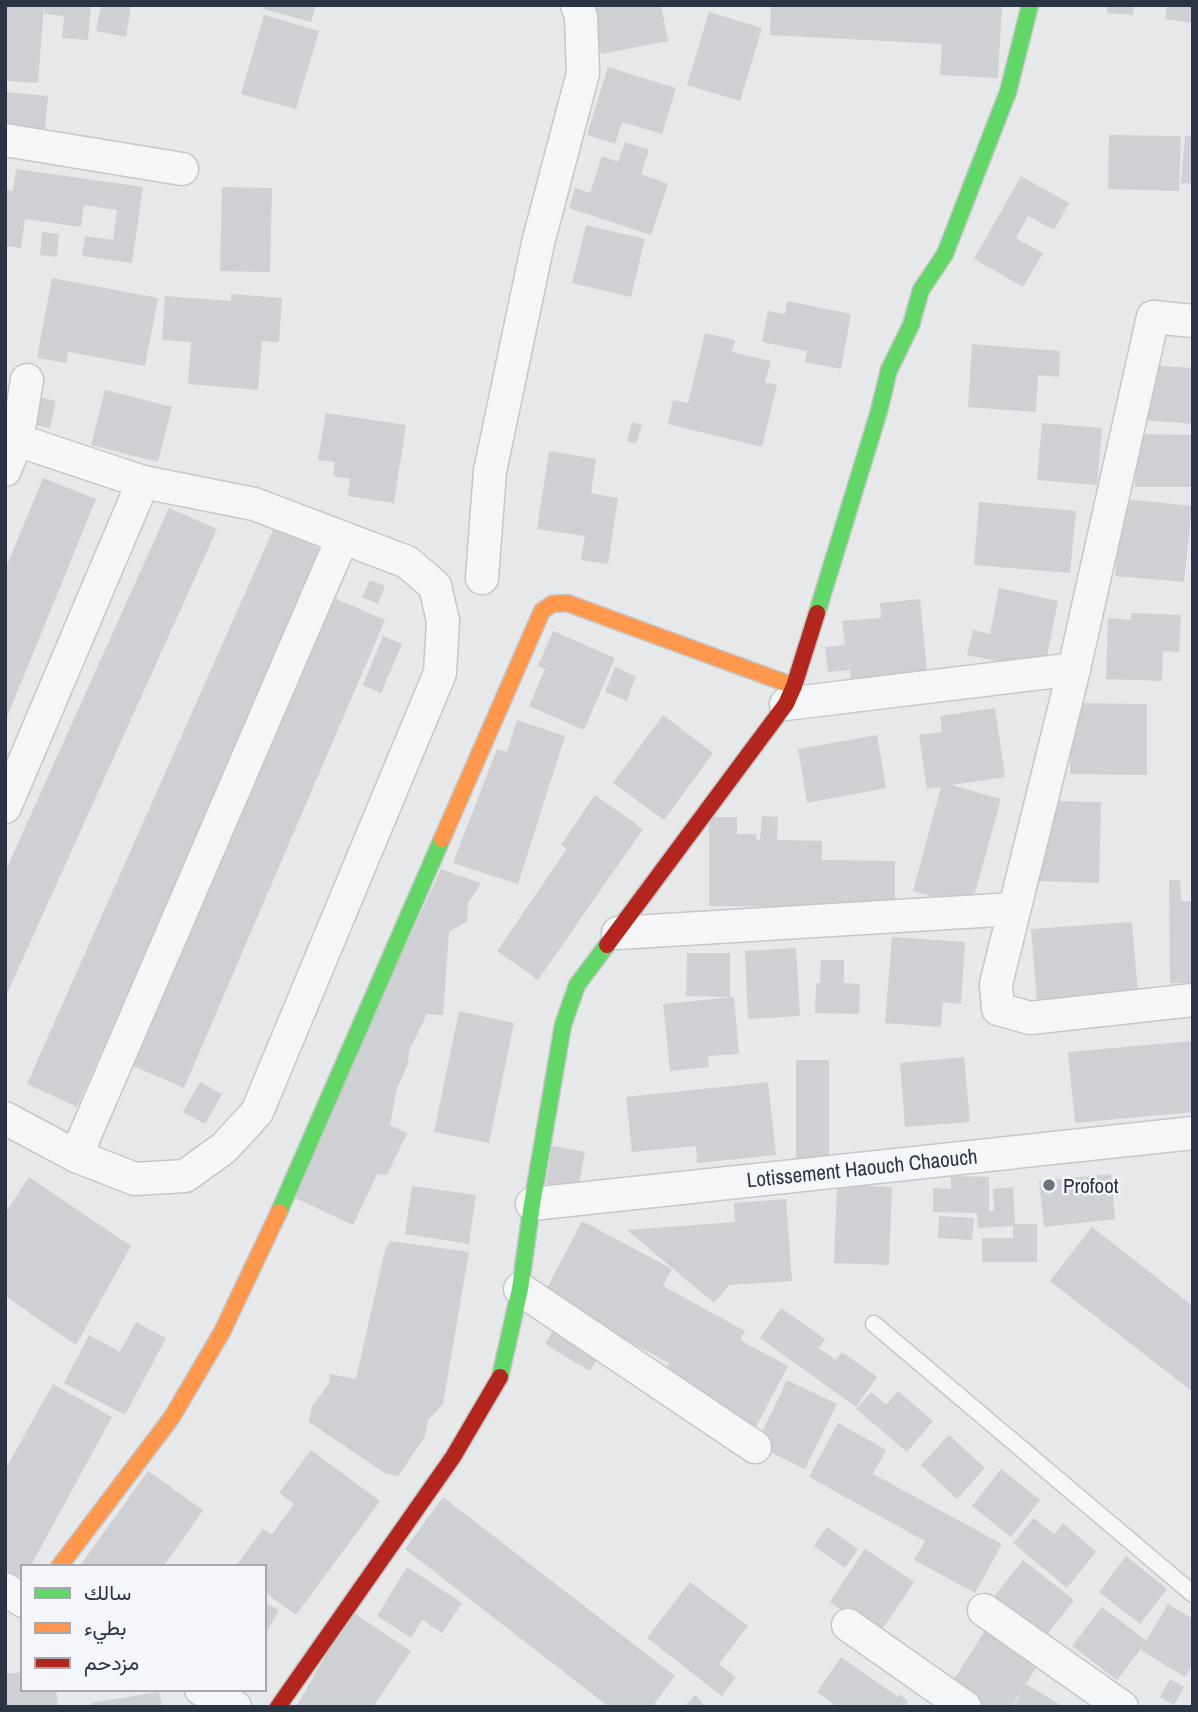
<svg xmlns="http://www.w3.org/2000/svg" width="1198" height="1712" font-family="'Archivo Narrow',Vazirmatn,sans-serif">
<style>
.building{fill:#ced0d3}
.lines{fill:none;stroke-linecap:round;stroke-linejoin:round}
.lane-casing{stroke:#c4c6c8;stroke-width:19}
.street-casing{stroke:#c4c6c8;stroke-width:35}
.fast-casing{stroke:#c4c6c8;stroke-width:19}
.slow-casing{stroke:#c4c6c8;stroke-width:19}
.jam-casing{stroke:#c4c6c8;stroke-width:19}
.lane{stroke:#f5f6f7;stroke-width:16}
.street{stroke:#f5f6f7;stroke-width:32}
.fast{stroke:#63d668;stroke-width:16}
.slow{stroke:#ff974d;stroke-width:16}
.jam{stroke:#b3261e;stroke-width:16}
.poi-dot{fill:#6c737f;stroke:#f4f6f9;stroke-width:2.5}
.labels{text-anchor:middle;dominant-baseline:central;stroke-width:5;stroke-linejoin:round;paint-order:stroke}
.street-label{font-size:21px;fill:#2b3445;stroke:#f4f6f9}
.poi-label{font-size:21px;fill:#2b3445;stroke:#f4f6f9;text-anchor:start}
</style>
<rect width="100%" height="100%" fill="#e6e8ea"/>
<g class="building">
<polygon points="5,5 44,5 38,83 5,81"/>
<polygon points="45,5 91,5 88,40 62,38 64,16 44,14"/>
<polygon points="101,5 131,5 126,37 96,31"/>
<polygon points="265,5 316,5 311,22 263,9"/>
<polygon points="592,5 661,5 668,41 601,54"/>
<polygon points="771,5 1002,5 998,78 940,75 942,44 770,35"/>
<polygon points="1107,5 1134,5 1133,15 1107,13"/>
<polygon points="1167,5 1193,5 1193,23 1165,19"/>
<polygon points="709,12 762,28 740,101 687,85"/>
<polygon points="264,15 319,31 296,109 241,94"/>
<polygon points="608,67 676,88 662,134 622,122 615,144 587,135"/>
<polygon points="5,92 48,96 44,141 5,137"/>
<polygon points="1109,135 1181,136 1179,191 1108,189"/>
<polygon points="1185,136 1193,136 1193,184 1181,183"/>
<polygon points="625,142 649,150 641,174 668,184 651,235 569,208 575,188 590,193 602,156 618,162"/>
<polygon points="16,169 143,187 132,263 82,256 85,236 113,240 117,210 84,205 81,227 25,219 21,248 5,246 5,189 13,191"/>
<polygon points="1021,176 1069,203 1054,230 1028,216 1016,238 1043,253 1023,287 974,259"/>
<polygon points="222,187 272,188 270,272 220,271"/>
<polygon points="586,225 645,239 631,297 572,283"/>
<polygon points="42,232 59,234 57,257 40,255"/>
<polygon points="52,278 158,298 145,366 68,352 66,363 37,358"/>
<polygon points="231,294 282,298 279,342 262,341 258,390 188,384 191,342 162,340 165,296 231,301"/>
<polygon points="787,301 851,314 841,369 805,362 807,351 762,342 768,311 785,314"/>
<polygon points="705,333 735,340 732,352 771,361 765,382 777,385 762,447 668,424 673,400 688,403"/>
<polygon points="972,344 1060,351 1059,377 1038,375 1036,412 968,407"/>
<polygon points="1147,365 1193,368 1193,424 1143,420"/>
<polygon points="105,390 172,407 158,462 91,445"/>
<polygon points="38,397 56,401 50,428 31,424"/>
<polygon points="326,413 406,425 394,503 348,496 350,479 333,476 335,462 318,460"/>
<polygon points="632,422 642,425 636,444 627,441"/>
<polygon points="1042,423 1102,428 1097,485 1037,480"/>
<polygon points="1136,434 1193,435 1193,487 1135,487"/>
<polygon points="549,451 596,459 591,493 618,498 608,564 581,560 585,536 537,529"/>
<polygon points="43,478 96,499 5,722 5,570"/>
<polygon points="1123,499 1192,506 1184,582 1115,576"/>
<polygon points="979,502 1076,511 1070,573 974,565"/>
<polygon points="169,508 217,529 5,998 5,872"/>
<polygon points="274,528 325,551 77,1107 27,1084"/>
<polygon points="370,580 385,586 378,604 362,597"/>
<polygon points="999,588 1058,601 1044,671 967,655 973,630 990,634"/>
<polygon points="332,597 385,620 184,1088 131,1065"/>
<polygon points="920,599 927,671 851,679 850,670 828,672 825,647 845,645 842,621 881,618 880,603"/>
<polygon points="1131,613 1181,615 1179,652 1163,651 1162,681 1106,679 1108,618 1131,620"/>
<polygon points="553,631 615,658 584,730 529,706 545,669 538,666"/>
<polygon points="383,636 402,644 381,693 363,685"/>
<polygon points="615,667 636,676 627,701 605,692"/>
<polygon points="1071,703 1147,704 1147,775 1070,774"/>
<polygon points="995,708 1005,777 951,785 1001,799 971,907 913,891 941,787 927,789 919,735 942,732 940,716"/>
<polygon points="663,715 713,753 664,820 613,783"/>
<polygon points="517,720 565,736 518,884 453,863 497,749 507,752"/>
<polygon points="877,735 886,788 807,803 798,749"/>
<polygon points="595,795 643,829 538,980 497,951 567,849 561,845"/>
<polygon points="1049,801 1101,802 1099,883 1034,881 1035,849 1048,849"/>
<polygon points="762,816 778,817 777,840 822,841 822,860 895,861 895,908 709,906 709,817 737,817 737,834 756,834 757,840 760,840"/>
<polygon points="441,869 481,883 468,903 467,921 449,932 443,1015 427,1014 409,1051 408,1064 397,1088 390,1125 407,1133 387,1175 377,1174 353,1225 291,1196"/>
<polygon points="1169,880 1180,880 1181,901 1193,901 1193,983 1170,983"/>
<polygon points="1132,922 1138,994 1037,1001 1031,929"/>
<polygon points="892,937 965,942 961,1004 943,1002 941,1027 885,1023"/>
<polygon points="796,948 800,1016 748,1019 745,951"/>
<polygon points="687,953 730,953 730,997 686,996"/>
<polygon points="821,960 844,960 844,983 860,984 859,1014 815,1013 816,983 820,983"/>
<polygon points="734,997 739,1054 708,1056 709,1067 670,1071 663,1004"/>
<polygon points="459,1011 514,1023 489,1143 434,1132"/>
<polygon points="1193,1041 1193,1112 1075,1123 1068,1052"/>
<polygon points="964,1057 970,1122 905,1127 900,1063"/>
<rect x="796" y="1060" width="33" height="99"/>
<polygon points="200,1082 222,1094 205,1124 183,1112"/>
<polygon points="768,1082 776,1155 697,1163 696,1146 632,1152 626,1097"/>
<polygon points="552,1146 585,1152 578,1189 546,1184"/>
<polygon points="1111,1174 1115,1219 1044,1227 1039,1181"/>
<polygon points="951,1176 989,1177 989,1211 994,1211 993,1189 1013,1187 1015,1224 1037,1224 1037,1262 982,1262 982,1238 1013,1238 1013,1226 978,1228 977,1213 933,1212 933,1188 951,1189"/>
<polygon points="29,1177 131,1246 76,1345 5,1296 5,1213"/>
<polygon points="837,1185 892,1187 889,1265 834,1263"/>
<polygon points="412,1186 476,1195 469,1244 405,1234"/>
<polygon points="786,1199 792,1281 729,1285 714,1303 627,1230 735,1222 734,1203"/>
<polygon points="939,1216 974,1218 972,1240 938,1238"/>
<polygon points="582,1221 672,1269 663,1286 745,1331 740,1340 788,1366 756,1427 662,1376 669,1363 543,1296"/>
<polygon points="1092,1227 1193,1306 1193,1392 1050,1281"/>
<polygon points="390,1241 469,1252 443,1404 428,1420 425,1437 398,1476 385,1473 309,1422 312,1407 329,1383 330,1374 356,1379 385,1250"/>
<polygon points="781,1308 825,1339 819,1348 836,1360 842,1352 877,1377 856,1407 760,1338"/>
<polygon points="559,1320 604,1347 590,1371 545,1344"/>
<polygon points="136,1322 166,1338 125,1415 64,1383 89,1335 120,1352"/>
<polygon points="787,1380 837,1404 805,1469 756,1445"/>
<polygon points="53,1384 112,1417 30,1567 23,1567 23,1579 5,1569 5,1470"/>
<polygon points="898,1391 933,1421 907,1452 856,1409 871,1392 886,1405"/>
<polygon points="838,1423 886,1450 873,1474 1002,1544 975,1593 914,1560 925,1541 809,1477"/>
<polygon points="949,1435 985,1468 957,1499 921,1465"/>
<polygon points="311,1450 380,1501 296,1615 264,1592 264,1567 235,1567 263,1529 272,1534 294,1504 279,1493"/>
<polygon points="1001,1469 1040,1500 1011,1537 972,1506"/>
<polygon points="148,1471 203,1510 163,1567 79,1567"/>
<polygon points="443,1497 675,1676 652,1707 609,1707 405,1549"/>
<polygon points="1034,1518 1054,1534 1063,1523 1096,1552 1067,1588 1013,1543"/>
<polygon points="827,1527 858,1549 845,1568 814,1546"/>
<polygon points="865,1549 914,1582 878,1635 830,1602"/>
<polygon points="1126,1556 1167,1589 1140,1624 1099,1592"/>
<polygon points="1023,1560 1074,1600 1043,1640 991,1600"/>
<polygon points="407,1567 462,1603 442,1633 422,1620 411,1638 377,1616"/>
<polygon points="690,1582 748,1626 719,1664 736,1677 722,1696 647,1638"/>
<polygon points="264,1602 279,1610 264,1637"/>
<polygon points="1168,1604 1193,1619 1193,1664 1185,1677 1141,1650"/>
<polygon points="1102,1607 1147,1641 1117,1680 1072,1646"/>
<polygon points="351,1611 411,1651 373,1707 296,1707"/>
<polygon points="987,1627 1040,1661 1026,1684 1064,1707 1013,1707 1023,1688 1011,1707 985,1707 951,1684"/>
<polygon points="841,1657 898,1697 899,1694 908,1701 904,1707 837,1707 817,1692"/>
<polygon points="23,1672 23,1689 56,1689 58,1707 5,1707 5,1674"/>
<polygon points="1170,1679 1184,1687 1174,1705 1160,1697"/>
<polygon points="159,1692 162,1707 91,1707 91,1703"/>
<polygon points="695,1695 706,1707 684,1707"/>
</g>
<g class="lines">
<g class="lane-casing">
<polyline id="lane" points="874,1324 1193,1594"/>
</g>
<g class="street-casing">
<g id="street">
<polyline points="5,140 182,169"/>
<polyline points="1193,321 1153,317 1074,669 996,984 998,1009 1030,1018 1193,1000"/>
<polyline points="5,470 17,440 27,380"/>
<polyline points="482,578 490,471 538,243 583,73 581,17 577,5"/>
<polyline points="786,704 1074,669"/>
<polyline points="5,807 143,482"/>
<polyline points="618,933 1014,909"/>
<polyline points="5,1118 76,1156 135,1179 185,1176 224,1148 257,1112 440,673 443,621 435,586 407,562 254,504 143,482 17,440"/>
<polyline points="76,1156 342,539"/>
<polyline points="532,1204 1193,1133"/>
<polyline points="520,1289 755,1447"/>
<polyline points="5,1589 23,1601"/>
<polyline points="984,1610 1122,1707"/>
<polyline points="848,1625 965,1707"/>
<polyline points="201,1689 235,1707"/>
</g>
</g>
<g class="fast-casing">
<g id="fast">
<polyline points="817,613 879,411 889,370 911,325 921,290 945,254 1008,92 1030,5"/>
<polyline points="279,1212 442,839"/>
<polyline points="500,1377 520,1289 532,1204 563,1025 577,985 607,945"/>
</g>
</g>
<g class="slow-casing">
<g id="slow">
<polyline points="442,839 542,611 552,604 567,603 794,686"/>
<polyline points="59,1567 172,1417 222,1332 279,1212"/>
</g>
</g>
<g class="jam-casing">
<g id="jam">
<polyline points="607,945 786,704 794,686 817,613"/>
<polyline points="278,1707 453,1457 500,1377"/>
</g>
</g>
<use href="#lane" class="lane"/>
<use href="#street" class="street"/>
<use href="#fast" class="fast"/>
<use href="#slow" class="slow"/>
<use href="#jam" class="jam"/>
</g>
<circle class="poi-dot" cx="1049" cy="1185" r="7"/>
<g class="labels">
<g class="street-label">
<text transform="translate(862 1168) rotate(-6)">Lotissement Haouch Chaouch</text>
</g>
<g class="poi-label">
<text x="1063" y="1185">Profoot</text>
</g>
</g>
<rect width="1198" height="1712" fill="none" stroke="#2b3445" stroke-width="14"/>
<rect x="21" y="1565" width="245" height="126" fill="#f4f6f9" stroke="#a4a8b1" stroke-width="2"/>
<rect x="35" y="1588" width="35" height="10" fill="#63d668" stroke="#a4a8b1" stroke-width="2"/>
<text x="84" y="1600" font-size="21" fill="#2b3445">سالك</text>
<rect x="35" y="1623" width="35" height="10" fill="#ff974d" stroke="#a4a8b1" stroke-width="2"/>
<text x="84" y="1635" font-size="21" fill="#2b3445">بطيء</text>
<rect x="35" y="1658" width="35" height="10" fill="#b3261e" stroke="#a4a8b1" stroke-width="2"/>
<text x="84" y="1670" font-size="21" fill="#2b3445">مزدحم</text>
</svg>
